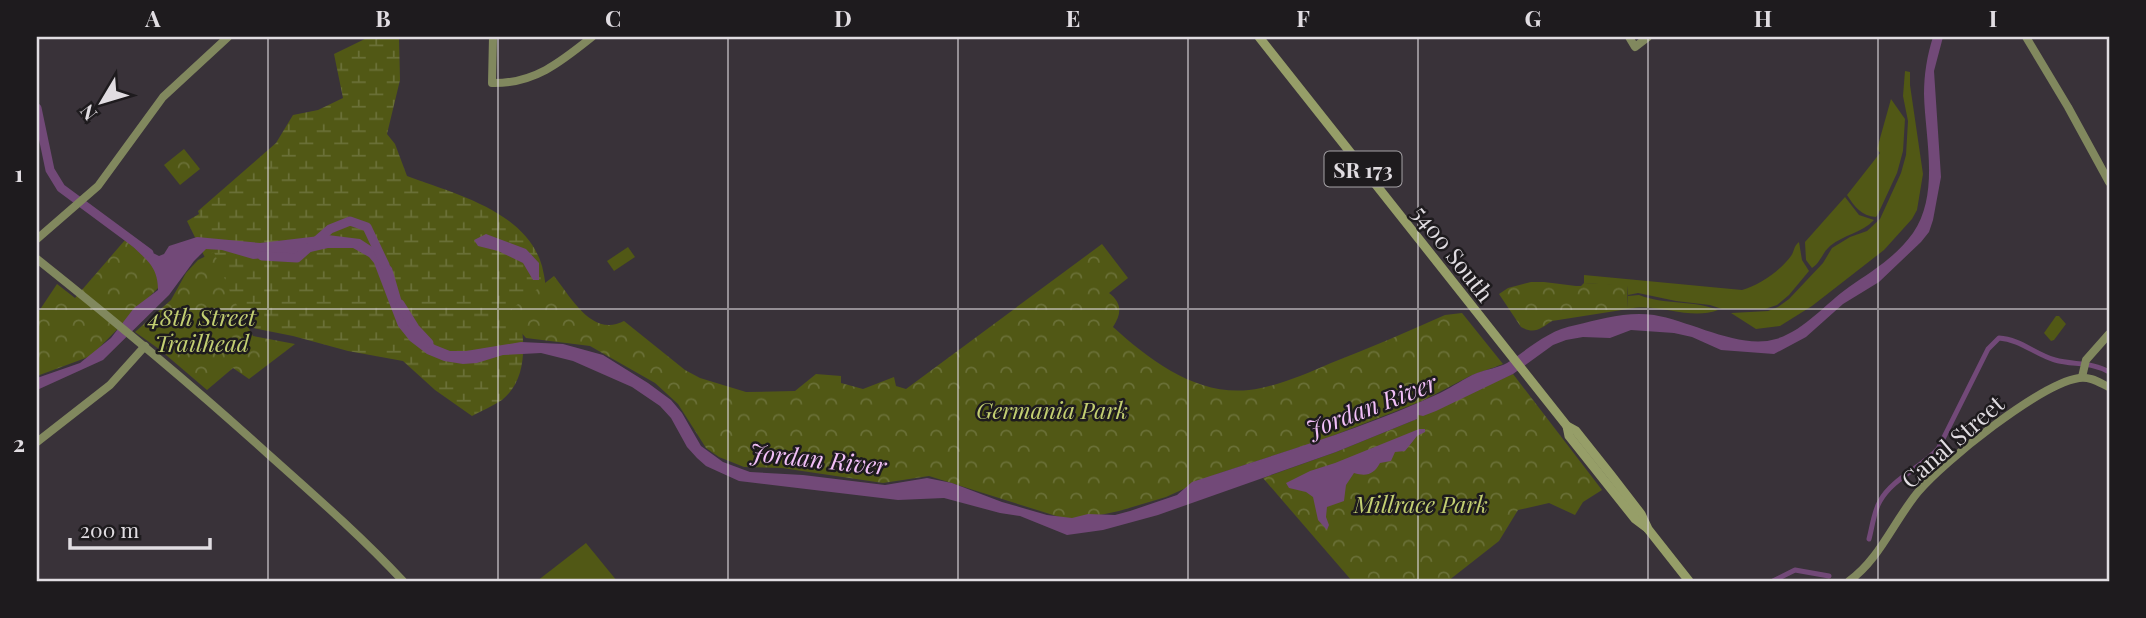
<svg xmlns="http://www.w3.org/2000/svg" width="2146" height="618" font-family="'Playfair Display',serif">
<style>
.grass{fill:#515815}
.wetland{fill:url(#wetland-marsh)}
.park{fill:url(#park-crowns)}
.water{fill:#724978}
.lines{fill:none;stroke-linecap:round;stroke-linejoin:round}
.canal{stroke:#724978;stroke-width:5}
.river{stroke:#724978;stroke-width:9}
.secondary{stroke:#81885e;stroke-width:8}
.primary{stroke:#969e68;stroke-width:9}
.grid{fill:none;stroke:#e1dde2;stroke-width:2;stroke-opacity:0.55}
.labels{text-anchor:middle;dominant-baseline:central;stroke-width:5;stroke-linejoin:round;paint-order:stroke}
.shield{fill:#1e1b1e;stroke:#a6a3a7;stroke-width:2}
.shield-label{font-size:21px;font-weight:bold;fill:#e1dde2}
.street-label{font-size:23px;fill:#e1dde2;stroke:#1e1b1e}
.park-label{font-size:23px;font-style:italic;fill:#c3cf72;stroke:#1e1b1e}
.water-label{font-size:24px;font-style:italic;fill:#f2bff8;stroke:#1e1b1e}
.neatline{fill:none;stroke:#e1dde2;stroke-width:2.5}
.grid-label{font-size:23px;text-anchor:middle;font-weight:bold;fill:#e1dde2}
</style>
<defs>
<pattern id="wetland-marsh" width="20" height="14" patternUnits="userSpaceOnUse" patternTransform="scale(1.75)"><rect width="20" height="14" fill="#515815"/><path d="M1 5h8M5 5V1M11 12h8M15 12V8" fill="none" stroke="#6a7037"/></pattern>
<pattern id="park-crowns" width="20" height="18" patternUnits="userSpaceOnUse" patternTransform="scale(1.75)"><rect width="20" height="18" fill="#515815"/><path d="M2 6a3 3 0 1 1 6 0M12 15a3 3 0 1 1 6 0" fill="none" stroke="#6a7037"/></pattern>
</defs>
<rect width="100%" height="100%" fill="#393239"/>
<g class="grass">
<polygon points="1905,71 1910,72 1910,85 1923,174 1917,210 1912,219 1884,250 1812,306 1780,326 1756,329 1731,313 1768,311 1778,307 1789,299 1823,263 1832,248 1850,237 1867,231 1880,219 1901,173 1906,155 1908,121 1903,96"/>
<path d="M 1891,99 L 1905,119 L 1903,151 L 1897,173 L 1878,214 L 1876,217 C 1861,216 1854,206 1847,195 L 1880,153 L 1877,149 Z"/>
<path d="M 1845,197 L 1859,215 L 1874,220 C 1862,233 1843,235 1830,246 C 1822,253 1821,262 1812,268 L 1806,260 L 1805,242 Z"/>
<path d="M 1799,242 L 1802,260 L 1809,271 L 1789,295 L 1777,305 L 1765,309 L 1722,309 L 1710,305 L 1676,301 L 1638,293 L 1628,295 L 1627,286 L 1584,283 L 1584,275 L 1742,290 C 1759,285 1780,271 1791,256 C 1795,250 1793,247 1799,242 Z"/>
<polygon points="628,247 635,257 614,271 607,261"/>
<path d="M 1639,295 C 1664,305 1694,300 1718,310 C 1689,321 1659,302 1628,309 L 1628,296 Z"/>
<polygon points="2056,316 2059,316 2066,324 2054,340 2051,341 2044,333"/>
<polygon points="586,543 617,581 537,581"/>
</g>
<path class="wetland" d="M 369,37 L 399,37 L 400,80 L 387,134 L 395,144 L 407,176 C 455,194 526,211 542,266 C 544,275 548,289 543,298 C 539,306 527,315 521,321 C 525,348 526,381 502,400 C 493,406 481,411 472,416 L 435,390 L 403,361 L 348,351 L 293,336 L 238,325 L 187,221 L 199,214 L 198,211 L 276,143 L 293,115 L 318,110 L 343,98 L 334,54 Z"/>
<g class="park">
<polygon points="184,149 200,169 180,185 164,165"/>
<path d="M 125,240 C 145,256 159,261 158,288 L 91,356 L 37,376 L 37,314 L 57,284 L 75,298 Z"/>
<path d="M 1102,244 L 1128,278 L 1109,293 C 1122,303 1122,313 1113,327 C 1153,363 1203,401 1261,388 C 1285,383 1308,373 1331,363 C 1370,348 1407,332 1445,315 L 1462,313 L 1503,364 L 1470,376 L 1422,401 L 1322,440 L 1217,474 L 1166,497 L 1119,511 L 1072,521 L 929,476 L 883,483 L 782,468 L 744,467 L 719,457 L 706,448 L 678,404 L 655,383 L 590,346 L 526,338 L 505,314 L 554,276 C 571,297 592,338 624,321 L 685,370 L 700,378 L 746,392 L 795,391 L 816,374 L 841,376 L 841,383 L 863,389 L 894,377 L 896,386 L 906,389 Z"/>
<polygon points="214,252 230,292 253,336 295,344 249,379 233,368 207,390 159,349 135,332 171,300 186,273 198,260"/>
<path d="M 1531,282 L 1544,282 L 1576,286 L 1581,286 L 1584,283 L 1627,285 L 1628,309 L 1552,321 C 1541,328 1535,335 1521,327 L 1499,294 L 1508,288 Z"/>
<polygon points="1513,374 1602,490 1583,502 1575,515 1549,503 1518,510 1499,541 1448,581 1352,581 1263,478 1336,452 1417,419 1418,415"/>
</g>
<g class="water">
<path d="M 1933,37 L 1943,37 L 1934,71 L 1941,177 L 1933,220 L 1929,232 L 1921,242 L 1879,282 L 1843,304 L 1806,337 L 1774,354 L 1721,350 L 1692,337 L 1674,333 L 1631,330 L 1610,338 L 1583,337 L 1566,340 L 1553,345 L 1513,374 L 1436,411 L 1423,416 L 1418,415 L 1417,419 L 1336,452 L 1158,515 L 1103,530 L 1067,535 L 1020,516 L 1000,513 L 944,498 L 898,500 L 739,481 L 706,466 L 697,458 L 687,447 L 671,418 L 660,406 L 632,387 L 573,361 L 541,353 L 503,355 L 477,363 L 463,364 L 444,361 L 427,354 L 410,341 L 398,326 L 374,263 L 369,257 L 353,248 L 328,248 L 306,253 L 253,259 L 222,250 L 206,249 L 194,261 L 169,295 L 103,360 L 37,390 L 37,378 L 80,363 L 111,338 L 134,308 L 158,290 C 158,263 143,259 127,240 L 159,256 L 164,254 L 169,246 L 197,237 L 260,243 L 328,235 L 360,239 L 377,250 L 392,268 L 406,316 L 420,335 L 435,345 L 450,351 L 466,351 L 521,342 L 563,344 L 603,355 L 648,383 L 671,400 L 682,413 L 701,446 L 723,462 L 750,472 L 803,475 L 885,485 L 927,478 L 952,483 L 1002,502 L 1047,515 L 1072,518 L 1088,514 L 1115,515 L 1130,511 L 1177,495 L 1192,482 C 1275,454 1361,430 1440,393 C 1453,387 1464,378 1477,373 C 1487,369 1498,368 1507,363 C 1530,348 1548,330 1576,325 C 1600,319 1628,311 1654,315 C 1691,321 1740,350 1776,339 C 1805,330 1825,304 1849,287 C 1872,271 1896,257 1913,233 C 1940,194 1925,138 1924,94 C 1924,74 1927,56 1933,37 Z"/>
<polygon points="486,234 526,249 539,263 539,280 533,280 523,263 498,251 478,246 474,240"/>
<path d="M 1419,429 L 1425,429 L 1425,432 L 1417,436 L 1405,451 L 1395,452 L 1391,461 L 1380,463 C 1374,474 1367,477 1354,473 L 1346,485 L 1344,501 L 1327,507 L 1326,517 L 1329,525 L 1327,530 L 1318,520 L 1313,497 L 1306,492 L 1289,488 L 1286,483 L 1310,471 L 1335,463 Z"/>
</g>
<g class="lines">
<g class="canal">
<path d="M 1869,539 C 1872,528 1874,511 1880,501 C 1893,478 1921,468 1938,449 L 1988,349 L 1999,338 C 2020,339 2036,355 2055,360 C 2073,365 2093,362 2109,372"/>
<polyline points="1773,581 1795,570 1829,576"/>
</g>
<g class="river">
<polyline points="37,108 50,170 61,188 149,253"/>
<polyline points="262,256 297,258 330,229 350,221 367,227 385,265"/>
<polyline points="400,304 415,328 429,343"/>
</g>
<g class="secondary">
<path d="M 493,37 L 492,83 C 534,84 561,62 592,37"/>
<polyline points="1629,37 1635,47 1648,37"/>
<polyline points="2026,37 2068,107 2109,182"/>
<polyline points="37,239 98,186 163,97 228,37"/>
<path d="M 37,259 C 116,322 193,386 268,454 C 314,495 361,536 403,581"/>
<polyline points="2082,377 2086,360 2109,334"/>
<polyline points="37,442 110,385 145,346"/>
<path d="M 1849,581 C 1879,560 1894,521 1918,492 C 1944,461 2040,384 2079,378 C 2090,376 2100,383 2109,387"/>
</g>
<g class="primary">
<polyline points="1259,37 1567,426 1576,431 1611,475 1641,514 1648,529 1689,581"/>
<polyline points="1567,426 1569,436 1635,519 1647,528"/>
</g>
</g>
<path class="grid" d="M 268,37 L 268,581M 498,37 L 498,581M 728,37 L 728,581M 958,37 L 958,581M 1188,37 L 1188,581M 1418,37 L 1418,581M 1648,37 L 1648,581M 1878,37 L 1878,581M 37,309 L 2109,309"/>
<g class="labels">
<rect class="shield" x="1324.5" y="151.5" width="77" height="35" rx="5"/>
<g class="shield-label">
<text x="1363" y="169">SR 173</text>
</g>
<g class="street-label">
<text transform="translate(1454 253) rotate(52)">5400 South</text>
<text transform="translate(1952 441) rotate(-41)">Canal Street</text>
</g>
<g class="park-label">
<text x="202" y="316">48th Street<tspan x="202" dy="26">Trailhead</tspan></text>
<text x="1052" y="409">Germania Park</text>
<text x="1421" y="503">Millrace Park</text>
</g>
<g class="water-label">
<text transform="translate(1371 405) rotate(-21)">Jordan River</text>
<text transform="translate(818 458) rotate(6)">Jordan River</text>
</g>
</g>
<rect width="2146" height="618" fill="none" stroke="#1e1b1e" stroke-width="77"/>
<g transform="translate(102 102) rotate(232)" stroke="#1e1b1e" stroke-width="5" paint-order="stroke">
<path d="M0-5L12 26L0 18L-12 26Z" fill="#e1dde2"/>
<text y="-10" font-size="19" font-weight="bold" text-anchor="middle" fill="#e1dde2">N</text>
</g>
<path d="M70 538v10h140v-10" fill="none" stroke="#e1dde2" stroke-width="3.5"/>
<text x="80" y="538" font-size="21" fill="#e1dde2" stroke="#1e1b1e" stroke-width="5" paint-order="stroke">200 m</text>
<rect x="38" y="38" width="2070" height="542" class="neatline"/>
<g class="grid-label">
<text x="153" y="27">A</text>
<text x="383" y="27">B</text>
<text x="613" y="27">C</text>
<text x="843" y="27">D</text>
<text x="1073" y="27">E</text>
<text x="1303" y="27">F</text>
<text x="1533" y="27">G</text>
<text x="1763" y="27">H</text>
<text x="1993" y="27">I</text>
<text x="19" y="182">1</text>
<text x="19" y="452">2</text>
</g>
</svg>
